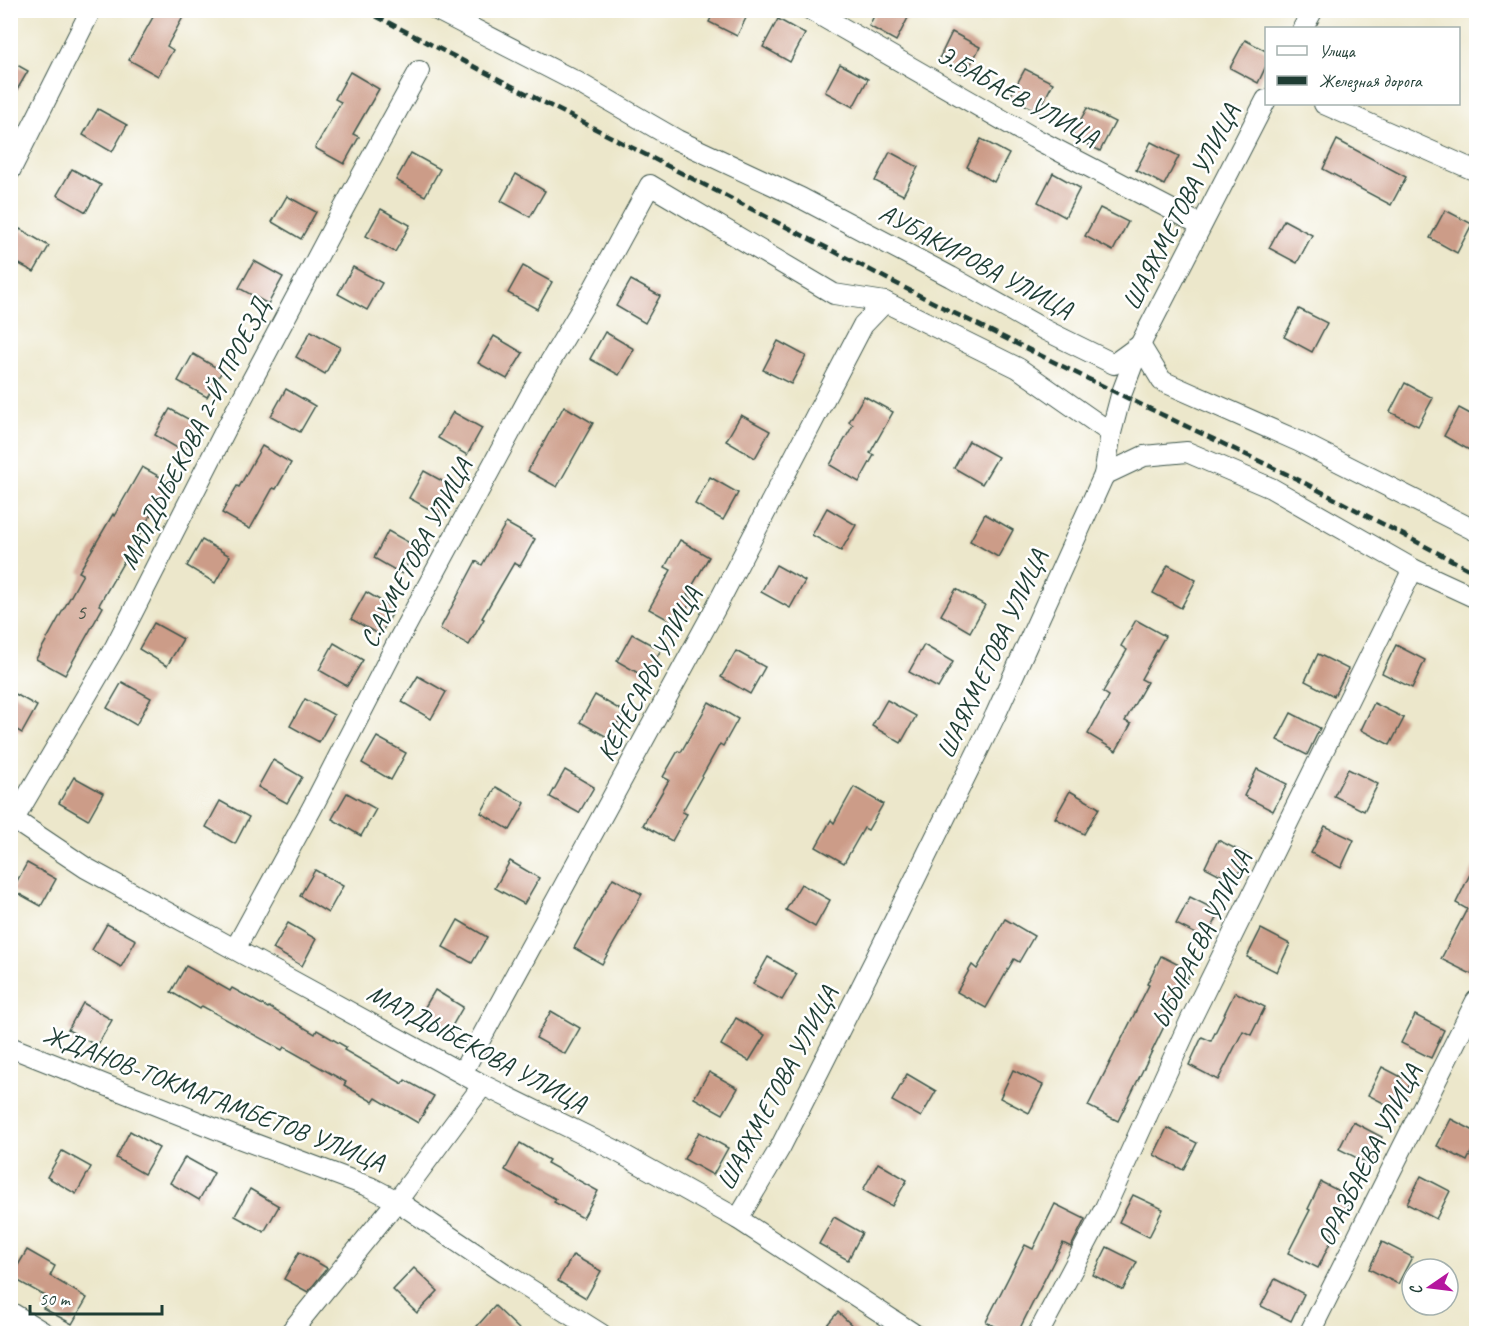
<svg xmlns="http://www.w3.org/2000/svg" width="1487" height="1344" font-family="Caveat,sans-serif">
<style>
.building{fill:#cc9c88}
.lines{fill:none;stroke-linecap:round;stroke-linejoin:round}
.minor-casing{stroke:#3e564b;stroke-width:22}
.minor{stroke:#fff;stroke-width:20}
.rail{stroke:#1f3d34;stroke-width:4.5;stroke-dasharray:9 4.5;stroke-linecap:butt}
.labels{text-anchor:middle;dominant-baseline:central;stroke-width:5;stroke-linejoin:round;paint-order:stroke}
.number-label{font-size:22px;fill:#4a5549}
.street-label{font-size:26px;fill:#1f3d34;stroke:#fff}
</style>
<rect width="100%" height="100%" fill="#fff"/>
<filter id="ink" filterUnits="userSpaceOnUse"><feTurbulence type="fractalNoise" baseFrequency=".0167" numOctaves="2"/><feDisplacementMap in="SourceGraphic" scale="12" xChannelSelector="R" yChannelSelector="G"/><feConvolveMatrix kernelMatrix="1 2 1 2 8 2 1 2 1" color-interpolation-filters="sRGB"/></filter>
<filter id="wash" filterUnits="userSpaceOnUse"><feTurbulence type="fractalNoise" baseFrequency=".008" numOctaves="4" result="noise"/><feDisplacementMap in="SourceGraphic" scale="24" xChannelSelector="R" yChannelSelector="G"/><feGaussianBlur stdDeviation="1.35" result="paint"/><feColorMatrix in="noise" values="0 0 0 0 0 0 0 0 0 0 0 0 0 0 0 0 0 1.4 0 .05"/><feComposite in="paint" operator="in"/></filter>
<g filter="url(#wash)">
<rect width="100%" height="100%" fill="#ece7cb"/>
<g id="blocks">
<g class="building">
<polygon points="157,10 187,10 167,46 173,50 158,76 129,60"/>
<polygon points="715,10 750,10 737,36 709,22"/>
<polygon points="877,10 912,10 896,41 869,26"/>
<polygon points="778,19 805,34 790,62 763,47"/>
<polygon points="952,32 980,47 965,75 938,61"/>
<polygon points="1245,40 1266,51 1266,66 1258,83 1230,68"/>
<polygon points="10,61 28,71 10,102"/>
<polygon points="840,64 868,79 853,107 825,92"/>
<polygon points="1025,69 1053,83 1038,112 1010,97"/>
<polygon points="350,72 379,89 353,134 359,137 344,164 315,148 341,102 335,99"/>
<polygon points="1087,108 1115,122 1100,151 1072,136"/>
<polygon points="98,109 127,125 112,152 83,135"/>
<polygon points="981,139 1009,154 994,182 967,167"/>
<polygon points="1337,140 1406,177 1391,205 1323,169"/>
<polygon points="1151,142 1179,156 1164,185 1136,170"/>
<polygon points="890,152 918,167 903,195 875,181"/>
<polygon points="411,153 440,169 425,196 396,180"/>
<polygon points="72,169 101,185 86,212 57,195"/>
<polygon points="1053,173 1080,188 1065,217 1038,202"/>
<polygon points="516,174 545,191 530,217 501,201"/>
<polygon points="287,196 316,212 301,239 272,222"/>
<polygon points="1100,208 1128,222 1113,251 1085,236"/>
<polygon points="381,209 410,225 395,252 366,236"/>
<polygon points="1445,210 1472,224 1457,253 1430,238"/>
<polygon points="1284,220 1312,235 1297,263 1269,248"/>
<polygon points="20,229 49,246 34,272 10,259 10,246"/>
<polygon points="254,261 283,277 268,304 239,288"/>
<polygon points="523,266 552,282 537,309 508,293"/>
<polygon points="353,267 382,283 367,310 338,294"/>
<polygon points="631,280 660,296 645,323 616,306"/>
<polygon points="1299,309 1327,323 1312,352 1284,337"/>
<polygon points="311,331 340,347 325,374 296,357"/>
<polygon points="605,332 634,349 619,375 590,359"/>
<polygon points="494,336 523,353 507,379 478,363"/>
<polygon points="778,341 806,356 791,384 763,370"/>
<polygon points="193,354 222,371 207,397 178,381"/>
<polygon points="1405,383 1433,398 1418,426 1390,412"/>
<polygon points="286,389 315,406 300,432 271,416"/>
<polygon points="864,396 893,412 870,453 874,455 859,482 830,465 853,425 849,422"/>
<polygon points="564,406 593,423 557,487 528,471"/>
<polygon points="1459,408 1476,417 1476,441 1471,451 1444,436"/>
<polygon points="170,409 199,425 184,452 155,435"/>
<polygon points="453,412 482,428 467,455 438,438"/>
<polygon points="741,415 770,431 755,458 726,441"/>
<polygon points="969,441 998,457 982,484 954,468"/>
<polygon points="262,446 291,463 276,489 273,488 250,529 222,513 237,486 239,487"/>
<polygon points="142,467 171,483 156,510 154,509 99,605 103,607 65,675 36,659 83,574 79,572 113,514 114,516"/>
<polygon points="424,471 453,487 438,514 409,498"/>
<polygon points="710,477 738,493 723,520 695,504"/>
<polygon points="827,508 856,525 841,551 812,535"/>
<polygon points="985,514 1013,530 998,557 970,541"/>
<polygon points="506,523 535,539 520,566 514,563 482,618 484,619 469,645 440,629 476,561 482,565"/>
<polygon points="388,531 417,547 402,574 374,558"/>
<polygon points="202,540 230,556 215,583 187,566"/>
<polygon points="680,540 709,557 687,595 692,599 678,625 649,609 671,570 665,567"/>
<polygon points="776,565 805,581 790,608 761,592"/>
<polygon points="1168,565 1196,580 1181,608 1153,593"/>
<polygon points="956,589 985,605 970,632 941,615"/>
<polygon points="366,592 395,609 380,635 351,619"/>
<polygon points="1136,620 1165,636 1141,679 1147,682 1125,721 1131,724 1116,751 1088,734 1109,696 1103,692 1127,650 1121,646"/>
<polygon points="154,623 183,639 167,666 139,649"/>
<polygon points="632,634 661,650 645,677 617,661"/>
<polygon points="334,643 363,660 347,686 319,670"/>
<polygon points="924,645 953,662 938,688 909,672"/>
<polygon points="1396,645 1425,660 1412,688 1382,673"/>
<polygon points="736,651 765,667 750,694 721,677"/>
<polygon points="1318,654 1348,669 1334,696 1305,681"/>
<polygon points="418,676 446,692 431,719 402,702"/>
<polygon points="122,682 151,698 136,725 107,708"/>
<polygon points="10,691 37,706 22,733 10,726"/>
<polygon points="595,695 624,712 609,738 580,722"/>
<polygon points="305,699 334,715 319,742 290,726"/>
<polygon points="887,700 916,716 901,743 872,726"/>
<polygon points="709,702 738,719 723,746 720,744 682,812 687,814 672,841 643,825 669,780 663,777 678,751 681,752"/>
<polygon points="1374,703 1404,718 1390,745 1361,730"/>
<polygon points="1291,713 1320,728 1307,755 1277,740"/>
<polygon points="377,737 406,753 391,780 362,763"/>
<polygon points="273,760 302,777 287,803 258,787"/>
<polygon points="1257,769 1287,784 1273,811 1244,796"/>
<polygon points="1348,769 1378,784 1364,811 1334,796"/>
<polygon points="565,770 594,787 579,813 550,797"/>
<polygon points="74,777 103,793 88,820 59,803"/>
<polygon points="496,787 525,803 510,830 481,813"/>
<polygon points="854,787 883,804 868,830 864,828 844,863 816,847 831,820 834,823"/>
<polygon points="1070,791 1099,808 1084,834 1055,818"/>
<polygon points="347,793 376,809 361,836 332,819"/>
<polygon points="220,801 249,817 235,844 206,827"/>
<polygon points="1325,826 1354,840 1341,868 1311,853"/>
<polygon points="1218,840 1248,855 1234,882 1205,867"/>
<polygon points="510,861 539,878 524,904 495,888"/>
<polygon points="1476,862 1476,963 1471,974 1441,959 1467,909 1456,903"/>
<polygon points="27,863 56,879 41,906 12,890"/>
<polygon points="315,870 343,886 328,913 300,896"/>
<polygon points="613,878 642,894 602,964 574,948"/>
<polygon points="801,884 830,900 815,927 786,910"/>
<polygon points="1190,897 1220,912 1206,939 1176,924"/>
<polygon points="1005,919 1034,936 1019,962 1014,959 986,1008 957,992 972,965 977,969"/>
<polygon points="458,920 487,937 472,963 443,947"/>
<polygon points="288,923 316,939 302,966 273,949"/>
<polygon points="107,924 136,940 121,967 92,950"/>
<polygon points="1261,929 1290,944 1277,972 1247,957"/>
<polygon points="1161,956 1191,971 1118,1121 1088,1106 1149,985 1147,984"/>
<polygon points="768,957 797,974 782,1000 753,984"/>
<polygon points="186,966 230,991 232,988 268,1008 269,1007 315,1034 317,1030 346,1047 344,1050 403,1084 405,1080 434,1096 418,1123 376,1098 373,1102 344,1085 346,1082 284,1047 282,1050 202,1006 200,1009 171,992"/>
<polygon points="435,990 463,1007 448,1033 419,1017"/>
<polygon points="1235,992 1265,1007 1251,1035 1243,1031 1218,1080 1189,1065 1202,1037 1211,1041"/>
<polygon points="83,1003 112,1020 97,1046 68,1030"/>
<polygon points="551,1011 580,1028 565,1054 536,1038"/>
<polygon points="1415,1015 1444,1030 1431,1058 1401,1043"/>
<polygon points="736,1018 765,1035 749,1061 721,1045"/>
<polygon points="1382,1067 1411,1082 1397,1110 1368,1095"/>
<polygon points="1013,1070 1043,1085 1029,1113 1000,1098"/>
<polygon points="709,1072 738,1088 723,1114 694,1098"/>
<polygon points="907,1074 936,1091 921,1117 892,1101"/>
<polygon points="1451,1119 1476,1132 1476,1142 1467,1161 1437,1146"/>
<polygon points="1353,1122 1382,1137 1369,1164 1339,1149"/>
<polygon points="1167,1128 1197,1143 1183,1170 1154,1155"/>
<polygon points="130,1131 159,1148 144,1174 116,1158"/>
<polygon points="699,1132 728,1148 713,1175 684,1159"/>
<polygon points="520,1143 549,1160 547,1163 598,1191 583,1218 554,1202 556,1199 505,1170"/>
<polygon points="62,1151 91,1167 76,1194 47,1177"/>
<polygon points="185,1157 214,1173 199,1200 170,1183"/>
<polygon points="878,1163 907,1180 892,1206 863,1190"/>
<polygon points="1421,1176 1450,1191 1436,1219 1407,1204"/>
<polygon points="1321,1182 1351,1197 1329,1240 1331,1241 1318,1268 1288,1253 1310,1210 1308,1209"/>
<polygon points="250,1189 279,1206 264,1232 235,1216"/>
<polygon points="1133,1195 1163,1209 1149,1237 1119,1222"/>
<polygon points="1055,1204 1085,1219 1071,1247 1063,1243 1017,1334 1009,1334 986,1322 1025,1245 1033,1249"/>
<polygon points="834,1217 862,1233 848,1260 819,1244"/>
<polygon points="1382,1242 1412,1257 1398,1284 1369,1269"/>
<polygon points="1107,1247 1137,1262 1123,1290 1093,1275"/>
<polygon points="27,1250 55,1266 50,1276 87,1298 72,1324 43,1308 49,1298 11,1277"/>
<polygon points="299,1252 327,1268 308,1292 284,1279"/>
<polygon points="573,1255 601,1271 586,1298 558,1281"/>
<polygon points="414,1268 438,1291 417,1313 393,1290"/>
<polygon points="1275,1279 1304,1294 1291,1321 1261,1306"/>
<polygon points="495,1306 524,1334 470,1334"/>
<polygon points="838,1312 861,1334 819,1334"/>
</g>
</g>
</g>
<g filter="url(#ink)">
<use href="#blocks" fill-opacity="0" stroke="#3e564b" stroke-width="1.5"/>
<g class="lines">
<g class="minor-casing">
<g id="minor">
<polyline points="437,10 577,82 677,140 801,198 951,277 1045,330 1114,364 1140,345 1162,381 1298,441 1476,531"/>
<polyline points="811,10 1034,138 1201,225"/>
<polyline points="1303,28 1313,10"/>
<polyline points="1324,104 1476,171"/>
<polyline points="10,171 91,10"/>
<polyline points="1104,475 1144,456 1187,452 1271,488 1413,569 1476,598"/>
<polyline points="10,817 86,868 483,1085 613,1149 738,1219 914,1334"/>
<polyline points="14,819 115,647 226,429 334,226 419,71"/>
<polyline points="235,949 312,808 399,639 532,392 590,295 650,185 834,294 885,302 1018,368 1111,433"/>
<polyline points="10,1047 236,1137 370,1187 397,1201 504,1273 601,1334"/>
<polyline points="462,1073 715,609 863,325 885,302"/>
<polyline points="738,1219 780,1148 879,952 995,716 1104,475 1111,433 1121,395 1140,345 1266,100"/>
<polyline points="10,1312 46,1334"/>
<polyline points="289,1334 397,1201 483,1085"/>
<polyline points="1038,1334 1105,1208 1191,1019 1413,569"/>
<polyline points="1309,1334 1476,1001"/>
</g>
</g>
<use href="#minor" class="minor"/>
<polyline class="rail" points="364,10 944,308 1121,395 1299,480 1476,573"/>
</g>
</g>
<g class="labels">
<g class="number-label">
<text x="81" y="612">5</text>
</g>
<g class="street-label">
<text transform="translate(1018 96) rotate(29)">Э.БАБАЕВ УЛИЦА</text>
<text transform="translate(1181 207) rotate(-63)">ШАЯХМЕТОВА УЛИЦА</text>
<text transform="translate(976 261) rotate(28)">АУБАКИРОВА УЛИЦА</text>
<text transform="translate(194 434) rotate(-63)">МАЛДЫБЕКОВА 2-Й ПРОЕЗД</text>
<text transform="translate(416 553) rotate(-62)">С.АХМЕТОВА УЛИЦА</text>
<text transform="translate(992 654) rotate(-65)">ШАЯХМЕТОВА УЛИЦА</text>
<text transform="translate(649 674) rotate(-62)">КЕНЕСАРЫ УЛИЦА</text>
<text transform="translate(1201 939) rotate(-64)">ЫБЫРАЕВА УЛИЦА</text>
<text transform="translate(477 1048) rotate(28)">МАЛДЫБЕКОВА УЛИЦА</text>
<text transform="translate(777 1088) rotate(-62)">ШАЯХМЕТОВА УЛИЦА</text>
<text transform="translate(214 1098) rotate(21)">ЖДАНОВ-ТОКМАГАМБЕТОВ УЛИЦА</text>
<text transform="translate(1369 1155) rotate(-63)">ОРАЗБАЕВА УЛИЦА</text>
</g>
</g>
<rect width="1487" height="1344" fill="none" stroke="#fff" stroke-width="36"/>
<rect x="1265" y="27" width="195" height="78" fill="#ffffff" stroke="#a5b1ae" stroke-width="1.5"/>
<rect x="1277" y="46" width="30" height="9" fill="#ffffff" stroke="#a5b1ae" stroke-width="1.5"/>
<text x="1319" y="57" font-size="18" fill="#1f3d34">Улица</text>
<rect x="1277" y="76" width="30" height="9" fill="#1f3d34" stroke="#a5b1ae" stroke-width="1.5"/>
<text x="1319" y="87" font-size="18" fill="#1f3d34">Железная дорога</text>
<g transform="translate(1430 1287) rotate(256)"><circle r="28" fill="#ffffff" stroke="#a5b1ae" stroke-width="1.5"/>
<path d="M0-4.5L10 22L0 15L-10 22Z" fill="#b5179e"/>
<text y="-9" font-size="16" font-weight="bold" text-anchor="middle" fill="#1f3d34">С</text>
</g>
<path d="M30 1305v9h132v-9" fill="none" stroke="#1f3d34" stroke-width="3"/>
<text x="39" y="1305" font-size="18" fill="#1f3d34" stroke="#ffffff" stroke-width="4.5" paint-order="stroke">50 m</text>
</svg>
